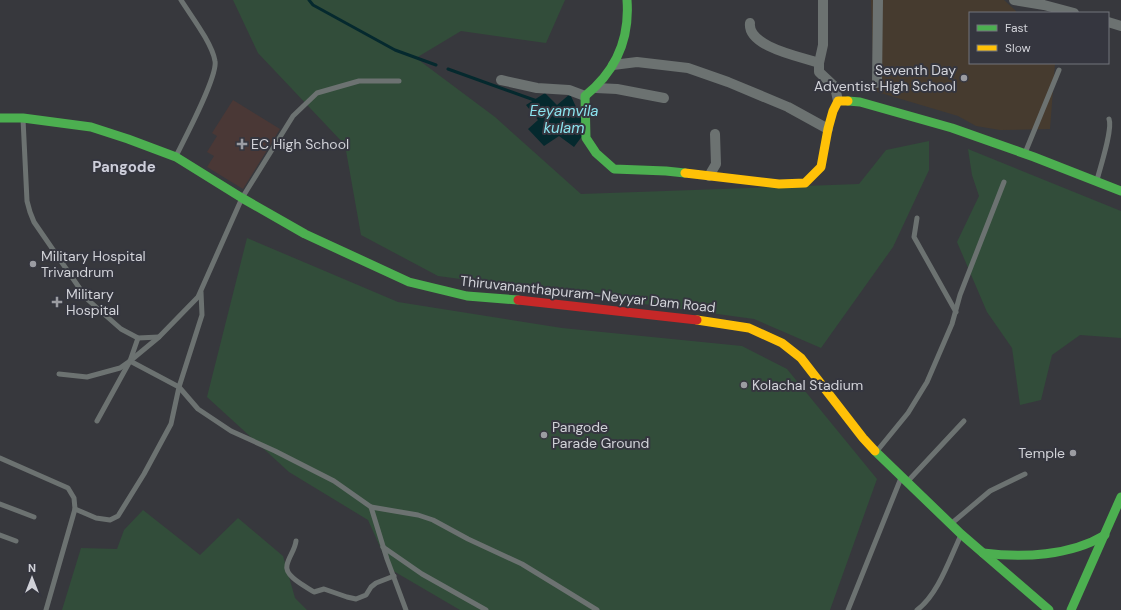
<svg xmlns="http://www.w3.org/2000/svg" width="1121" height="610" font-family="'DM Sans',sans-serif">
<style>
.education{fill:#463b2f}
.medical{fill:#4a3836}
.green{fill:#324d3a}
.water{fill:#05292e}
.lines{fill:none;stroke-linecap:round;stroke-linejoin:round}
.stream{stroke:#05292e;stroke-width:3}
.lane{stroke:#6c7271;stroke-width:5}
.street{stroke:#6c7271;stroke-width:10}
.fast{stroke:#4caf50;stroke-width:9}
.slow{stroke:#ffc107;stroke-width:9}
.jam{stroke:#c62828;stroke-width:9}
.poi-dot{fill:#9b9ca2;stroke:#35363f;stroke-width:1.5}
.labels{text-anchor:middle;dominant-baseline:central;stroke-width:4;stroke-linejoin:round;paint-order:stroke}
.poi-label{font-size:14px;fill:#d1d2d8;stroke:#35363f;text-anchor:start}
.street-label{font-size:14px;fill:#d1d2d8;stroke:#35363f}
.water-label{font-size:15px;font-style:italic;fill:#8be4ef;stroke:#35363f}
.neighbourhood-label{font-size:15px;font-weight:bold;fill:#cdceda;stroke:#35363f}
</style>
<rect width="100%" height="100%" fill="#37383d"/>
<polygon class="education" points="871,0 1004,0 1016,11 1016,13 970,13 970,63 1054,63 1055,64 1050,129 1000,130 976,126 958,116 874,91"/>
<polygon class="medical" points="233,100 280,129 243,189 207,167 214,156 207,152 217,136 212,133"/>
<g class="green">
<polygon points="233,0 565,0 546,43 461,31 416,58 495,117 581,194 859,184 886,150 929,141 929,170 893,247 821,348 754,319 438,276 361,235 345,145 258,53"/>
<polygon points="968,149 1121,211 1121,338 1080,335 1052,355 1041,400 1020,405 1012,348 987,312 957,242 979,196 972,175"/>
<polygon points="247,238 398,302 562,328 742,346 787,369 877,479 830,610 460,610 390,569 368,520 289,472 207,397"/>
<polygon points="143,510 200,555 238,518 283,556 295,598 307,610 62,610 81,548 117,549 124,530"/>
</g>
<polygon class="water" points="545,93 557,105 570,94 582,120 577,128 583,135 574,147 559,136 544,146 528,129 538,120 526,105"/>
<g class="lines">
<g class="stream">
<polyline points="309,0 313,5 395,50 436,65"/>
<polyline points="448,69 537,101"/>
</g>
<g class="lane">
<polyline points="23,119 27,201 30,212 34,222 87,299 121,329 138,338 159,337"/>
<polyline points="1025,153 1059,70"/>
<path d="M 176,156 C 184,140 218,76 215,61 C 212,43 191,16 181,0"/>
<path d="M 1097,180 C 1100,168 1113,129 1109,119"/>
<polyline points="917,218 914,237 956,312"/>
<polyline points="201,292 202,315 179,387 198,409 231,431 275,451 334,481 371,507 387,559 406,610"/>
<polyline points="59,374 87,377 120,368 130,361 159,337 198,297 242,198 293,116 317,93 359,81 399,81"/>
<polyline points="97,421 130,361 138,338"/>
<polyline points="877,451 908,413 927,382 952,324 960,295 1004,182"/>
<polyline points="0,458 68,488 74,498 75,509 46,610"/>
<polyline points="908,481 964,421"/>
<polyline points="0,504 34,517"/>
<polyline points="371,507 418,515 433,520 468,539 522,564 597,610"/>
<polyline points="75,509 96,518 110,520 118,516 144,474 171,424 179,387 130,361"/>
<polyline points="952,523 990,491 1025,474"/>
<polyline points="0,535 16,541"/>
<path d="M 296,541 C 295,550 289,556 287,565 C 284,576 305,586 314,592 L 324,589 L 347,597 L 356,599 L 366,595 L 371,587 L 376,583 L 394,576"/>
<polyline points="383,547 422,574 486,610"/>
<polyline points="848,610 901,478"/>
<path d="M 917,610 C 938,595 950,558 961,535"/>
</g>
<g class="street">
<polyline points="823,0 823,45 819,63 819,72 835,87 838,101"/>
<polyline points="1014,0 1044,5 1074,13"/>
<polyline points="1108,22 1121,26"/>
<path d="M 750,23 C 747,47 802,57 819,63"/>
<polyline points="613,65 637,62 688,68 728,82 788,107 828,129"/>
<polyline points="501,80 537,88 569,90 585,96"/>
<polyline points="877,83 878,0"/>
<polyline points="596,88 617,89 664,98"/>
<polyline points="709,176 716,164 715,134"/>
</g>
<g class="fast">
<path d="M 627,0 C 630,40 616,71 585,96 L 586,138 L 596,153 L 614,169 L 666,171 L 685,173"/>
<polyline points="848,101 860,102 952,128 1034,157 1121,191"/>
<polyline points="0,118 23,118 91,127 128,139 176,157 242,198 305,234 409,282 467,296 518,300"/>
<polyline points="875,451 961,534 1049,610"/>
<path d="M 983,553 C 1023,558 1070,556 1105,535"/>
<polyline points="1071,610 1121,497"/>
</g>
<g class="slow">
<polyline points="685,173 779,184 805,183 821,167 828,129 833,111 838,101 848,101"/>
<polyline points="697,320 749,328 782,343 801,358 863,438 875,451"/>
</g>
<polyline class="jam" points="518,300 697,320"/>
</g>
<g class="poi-dot">
<circle cx="964" cy="78" r="4"/>
<path d="M240 138h4v4h4v4h-4v4h-4v-4h-4v-4h4z"/>
<circle cx="33" cy="264" r="4"/>
<path d="M55 296h4v4h4v4h-4v4h-4v-4h-4v-4h4z"/>
<circle cx="744" cy="385" r="4"/>
<circle cx="544" cy="435" r="4"/>
<circle cx="1073" cy="453" r="4"/>
</g>
<g class="labels">
<g class="poi-label">
<text x="956" y="70" text-anchor="end">Seventh Day<tspan x="956" dy="16">Adventist High School</tspan></text>
<text x="251" y="144">EC High School</text>
<text x="41" y="256">Military Hospital<tspan x="41" dy="16">Trivandrum</tspan></text>
<text x="66" y="294">Military<tspan x="66" dy="16">Hospital</tspan></text>
<text x="752" y="385">Kolachal Stadium</text>
<text x="552" y="427">Pangode<tspan x="552" dy="16">Parade Ground</tspan></text>
<text x="1065" y="453" text-anchor="end">Temple</text>
</g>
<g class="street-label">
<text transform="translate(588 294) rotate(6)">Thiruvananthapuram-Neyyar Dam Road</text>
</g>
<g class="water-label">
<text x="564" y="111">Eeyamvila<tspan x="564" dy="17">kulam</tspan></text>
</g>
<g class="neighbourhood-label">
<text x="124" y="167">Pangode</text>
</g>
</g>
<rect x="969" y="12" width="140" height="52" fill="#35363f" stroke="#73747c"/>
<rect x="977" y="25" width="20" height="6" fill="#4caf50" stroke="#73747c"/>
<text x="1005" y="32" font-size="12" fill="#d1d2d8">Fast</text>
<rect x="977" y="45" width="20" height="6" fill="#ffc107" stroke="#73747c"/>
<text x="1005" y="52" font-size="12" fill="#d1d2d8">Slow</text>
<g transform="translate(32 578)" stroke="#35363f" stroke-width="3" paint-order="stroke">
<path d="M0-3L7 15L0 10L-7 15Z" fill="#d1d2d8"/>
<text y="-6" font-size="11" font-weight="bold" text-anchor="middle" fill="#d1d2d8">N</text>
</g>
</svg>
